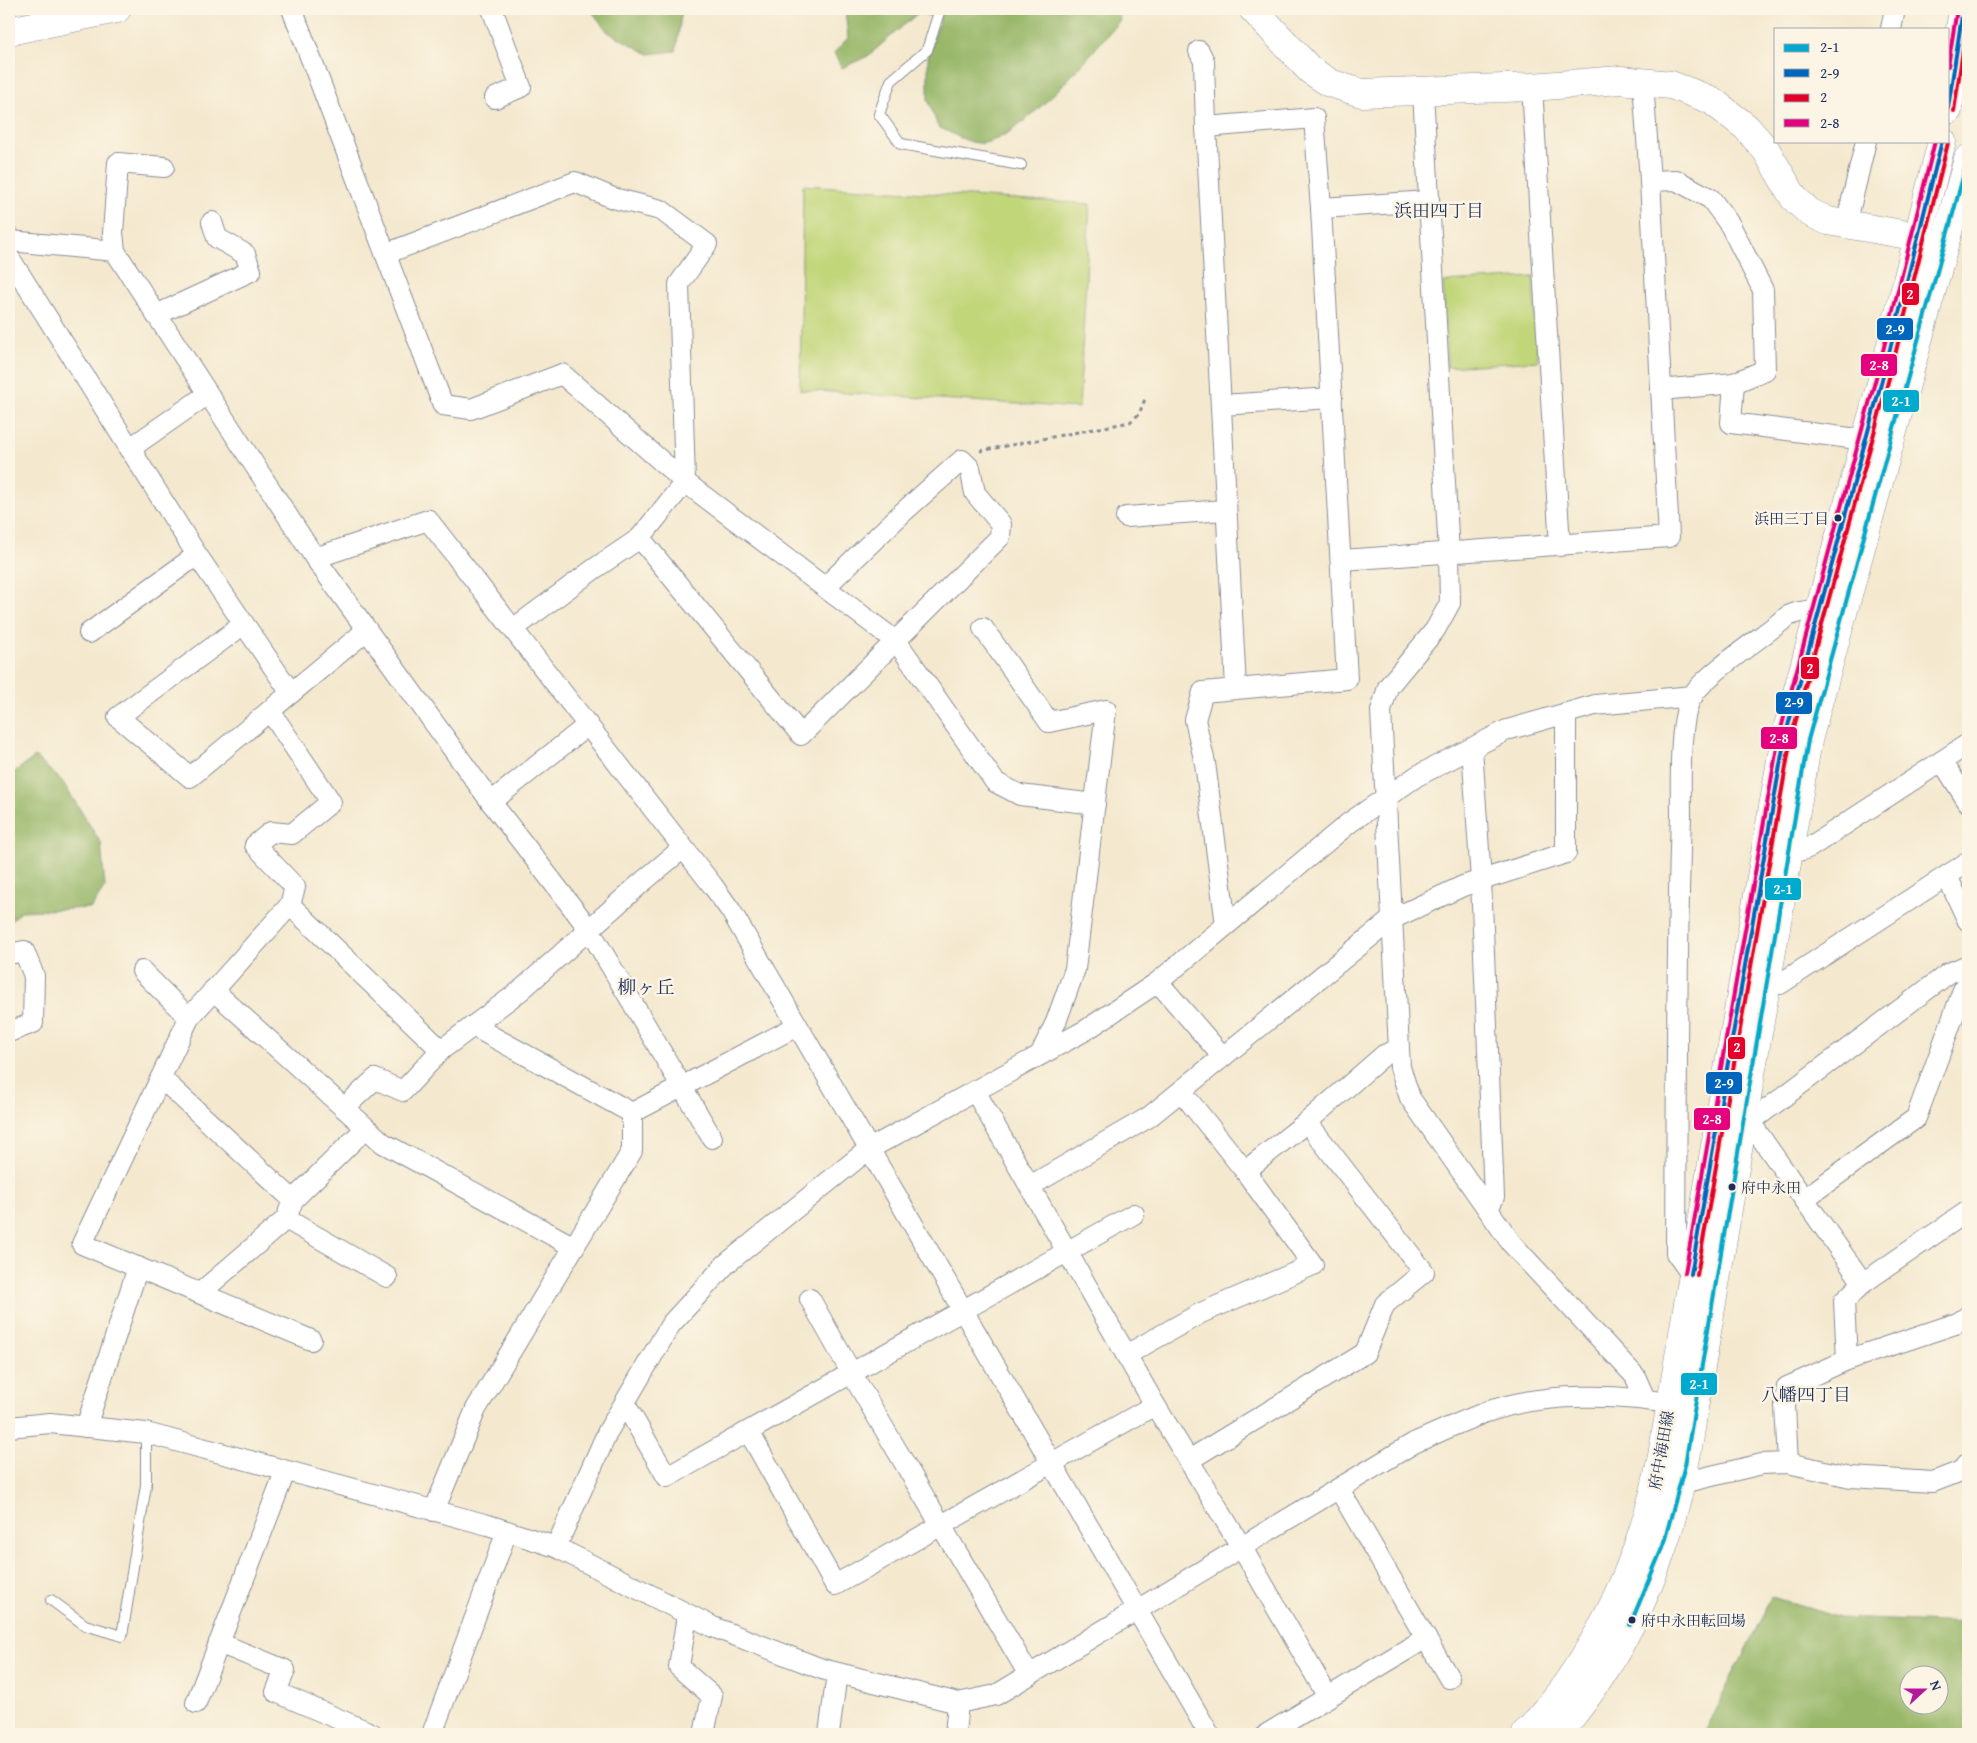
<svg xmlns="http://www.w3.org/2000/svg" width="1977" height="1743" font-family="'Gentium Book Plus','Noto Serif JP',serif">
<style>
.green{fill:#c1d679;stroke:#6e826c}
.forest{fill:#98b769;stroke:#5a7364;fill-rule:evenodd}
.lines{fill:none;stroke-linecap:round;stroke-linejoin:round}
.lane-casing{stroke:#888c96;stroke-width:12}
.street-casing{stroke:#888c96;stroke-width:22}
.secondary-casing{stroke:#888c96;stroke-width:29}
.path{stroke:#888c96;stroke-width:3;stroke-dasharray:4 4;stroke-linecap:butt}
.lane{stroke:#fff;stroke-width:10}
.street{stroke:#fff;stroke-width:20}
.secondary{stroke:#fff;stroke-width:28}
.bus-1-casing{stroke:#fcf5e5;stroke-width:8}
.bus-2-casing{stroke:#fcf5e5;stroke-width:8}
.bus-3-casing{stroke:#fcf5e5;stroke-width:8}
.bus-4-casing{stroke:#fcf5e5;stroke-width:8}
.bus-1{stroke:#00a9ce;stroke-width:4}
.bus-2{stroke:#0065bd;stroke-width:4}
.bus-3{stroke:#e4002b;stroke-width:4}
.bus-4{stroke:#e5007d;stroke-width:4}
.bus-dot{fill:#1b2f5e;stroke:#fcf5e5;stroke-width:2}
.labels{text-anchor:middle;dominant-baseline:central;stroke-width:5;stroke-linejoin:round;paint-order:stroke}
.bus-label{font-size:15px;fill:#1b2f5e;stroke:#fcf5e5;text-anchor:start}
.street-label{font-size:16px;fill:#1b2f5e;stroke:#fcf5e5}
.neighbourhood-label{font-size:18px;fill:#1b2f5e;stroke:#fcf5e5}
.quarter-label{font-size:19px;fill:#1b2f5e;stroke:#fcf5e5}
.line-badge{stroke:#fcf5e5;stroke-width:2}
.badge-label{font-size:14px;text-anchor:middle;font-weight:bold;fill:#fff}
</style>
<rect width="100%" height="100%" fill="#fcf5e5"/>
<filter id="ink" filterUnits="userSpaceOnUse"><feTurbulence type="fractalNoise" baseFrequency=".02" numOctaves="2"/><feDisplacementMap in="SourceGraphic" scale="10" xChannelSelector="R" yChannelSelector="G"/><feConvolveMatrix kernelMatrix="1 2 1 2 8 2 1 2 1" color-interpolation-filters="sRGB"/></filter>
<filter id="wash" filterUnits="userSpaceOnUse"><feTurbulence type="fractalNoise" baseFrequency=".0096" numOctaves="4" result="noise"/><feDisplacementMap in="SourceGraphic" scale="20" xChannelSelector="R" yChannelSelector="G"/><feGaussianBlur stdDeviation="1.12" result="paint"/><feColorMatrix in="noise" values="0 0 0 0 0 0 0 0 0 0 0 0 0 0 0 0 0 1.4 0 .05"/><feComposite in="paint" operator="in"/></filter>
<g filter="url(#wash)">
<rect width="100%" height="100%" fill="#f4e9cf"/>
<g class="green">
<polygon points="803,185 1090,204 1079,408 800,390"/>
<polygon points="1533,277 1538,361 1447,367 1443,282"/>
</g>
<g class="forest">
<polygon points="590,9 682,9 676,51 649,54 608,32"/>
<path d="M 845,9 L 1118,9 L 1120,20 C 1095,49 1016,147 978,143 C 965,142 950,132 938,127 L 928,100 L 928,57 L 940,18 L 918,13 L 868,56 L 842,68 L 834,53 L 848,38 Z"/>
<polygon points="35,757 62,781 101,843 105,887 91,908 21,911 9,923 9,776"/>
<path d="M 1772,1597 L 1840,1618 L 1968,1623 L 1968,1734 L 1703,1734 ZM 1910,1676 L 1940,1676 L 1940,1706 L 1910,1706 Z"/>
</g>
</g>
<g filter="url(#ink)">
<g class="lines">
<g class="lane-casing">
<g id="lane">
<polyline points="940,9 927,50 891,81 879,114 901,144 1021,165"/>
<polyline points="51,1600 85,1625 122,1636 146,1485 146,1433"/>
</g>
</g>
<g class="street-casing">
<g id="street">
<polyline points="292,9 443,405 471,409 562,374 685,482 897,642 995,782 1020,795 1095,804"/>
<polyline points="492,9 521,87 495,98"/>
<polyline points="1891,29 1895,9"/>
<polyline points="1199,51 1204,61 1206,127"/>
<polyline points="1532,87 1560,546"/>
<polyline points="1423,92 1449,554 1450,603 1435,630 1388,687 1381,711 1400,1067 1410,1098 1512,1244 1635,1376 1645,1399"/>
<polyline points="1650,181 1676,180 1711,199 1730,225 1763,290 1765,370 1734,383 1661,390"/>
<polyline points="1321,208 1429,201"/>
<polyline points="1846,225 1866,141"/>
<polyline points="9,236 10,241 115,251 315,558 491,802 589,929 712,1138"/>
<polyline points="115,251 113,233 118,163 164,167"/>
<polyline points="385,254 575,182 613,198 661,210 707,244 679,284 685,482 640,538 594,569 513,629"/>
<polyline points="9,257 197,555 291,693"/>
<polyline points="156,315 251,271 245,254 217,238 212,222"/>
<polyline points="1734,383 1731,423 1866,440"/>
<polyline points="1221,405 1332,398"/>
<polyline points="129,449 208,394"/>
<polyline points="1126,517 1225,510"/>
<polyline points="640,538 801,735 1000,537 1001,524 975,493 970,468 962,460 901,514 825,587"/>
<polyline points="315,558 428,520 713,886 731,911 1209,1734"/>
<polyline points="1342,560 1669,537 1650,181 1643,82"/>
<polyline points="244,624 118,717 190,777 367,630"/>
<polyline points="983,628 1049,722 1106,710 1075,969 1056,1022 1040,1055"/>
<polyline points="89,633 197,555"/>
<polyline points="270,711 331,802 292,834 271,832 255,845 295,887 290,905"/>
<polyline points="1472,748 1481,880 1494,1197 1488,1209"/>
<polyline points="1942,761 1968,802"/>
<polyline points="491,802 588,725"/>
<polyline points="1789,851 1803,850 1810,847 1968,744"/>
<polyline points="1947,876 1968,921"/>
<polyline points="1226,925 1205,763 1195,720 1203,692 1347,679 1321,208 1314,118 1206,127 1236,688"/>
<polyline points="9,954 24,951 34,976 33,1023 9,1032"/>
<polyline points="142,971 189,1018"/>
<polyline points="1753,981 1780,984 1968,862"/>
<polyline points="1158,982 1223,1057"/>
<polyline points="213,990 383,1143 574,1247"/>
<polyline points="473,1026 632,1113"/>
<polyline points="161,1078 293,1200 286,1219 200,1293"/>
<polyline points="975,1091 1155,1405 1242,1548 1328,1697"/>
<polyline points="344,1108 375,1079 403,1091 441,1050 520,991 640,884 683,848"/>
<polyline points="1734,1119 1750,1122 1949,973 1968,965"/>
<polyline points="1750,1122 1863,1283"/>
<polyline points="1245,1171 1307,1122 1384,1055 1399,1049"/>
<polyline points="1030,1186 1149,1117 1392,919 1463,886 1566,853 1566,713"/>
<polyline points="1804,1199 1916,1118 1963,990 1968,983"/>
<polyline points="293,1200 366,1128"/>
<polyline points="286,1219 387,1277"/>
<path d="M 1691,1274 L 1676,1253 C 1677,1108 1676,962 1681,816 C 1681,786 1678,720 1692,696 C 1706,674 1765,635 1788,616 C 1803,609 1816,609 1832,614"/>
<polyline points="810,1299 852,1374 1029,1675"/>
<polyline points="311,1340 82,1244 189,1018 290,905 441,1050"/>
<polyline points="1126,1355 1201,1313 1313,1265 1245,1171 1181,1091"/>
<polyline points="1847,1360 1844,1301 1863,1283 1968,1211"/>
<polyline points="625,1404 667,1477 1134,1214"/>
<path d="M 9,1427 L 50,1423 L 146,1433 L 488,1525 L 556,1547 L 713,1627 L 822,1669 L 958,1703 L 996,1695 L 1414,1443 C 1437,1433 1460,1422 1484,1413 C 1542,1391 1625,1394 1685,1406"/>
<polyline points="86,1427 138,1267"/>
<polyline points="749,1432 835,1585 1155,1405"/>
<polyline points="1189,1460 1365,1353 1385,1304 1424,1272 1307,1122"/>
<polyline points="1788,1463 1785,1406 1787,1387 1847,1360 1958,1323 1968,1316"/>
<polyline points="1682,1483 1762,1464 1788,1463 1851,1477 1933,1482 1961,1471 1968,1463"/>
<polyline points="1339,1489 1449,1678"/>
<polyline points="434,1511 476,1409 632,1151 632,1113 797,1026"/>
<polyline points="556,1547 608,1431 671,1324 726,1264 869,1149 1086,1030 1158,982 1349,823 1417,776 1507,730 1595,705 1693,696"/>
<polyline points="687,1615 679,1667 712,1696 704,1734"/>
<polyline points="219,1643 285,1670 276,1692 373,1734"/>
<polyline points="196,1703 285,1472"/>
<polyline points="432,1734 507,1531"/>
<polyline points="829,1734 837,1673"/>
<polyline points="955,1734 958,1703"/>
<polyline points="1267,1734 1426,1638"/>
</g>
</g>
<g class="secondary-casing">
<g id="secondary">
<polyline points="1253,9 1310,70 1330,83 1361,93 1532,87 1620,80 1671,85 1711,100 1746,127 1766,150 1794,198 1809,212 1828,221 1919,237"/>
<polyline points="9,31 117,9"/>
<polyline points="1948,110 1963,9"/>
<path d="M 1526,1734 C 1598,1655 1642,1560 1662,1456 L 1785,737 L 1886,365 L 1942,141"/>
<path d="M 1557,1734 C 1637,1643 1679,1527 1694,1408 L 1808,740 L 1968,159"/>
</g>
</g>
<polyline class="path" points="980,451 1130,422 1139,414 1145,399"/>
<use href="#lane" class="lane"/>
<use href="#street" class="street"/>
<use href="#secondary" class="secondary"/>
<g class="bus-1-casing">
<polyline id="bus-1" points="1630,1625 1663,1546 1685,1465 1808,740 1968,159"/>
</g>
<g class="bus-2-casing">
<g id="bus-2">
<polyline points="1948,108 1963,9"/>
<polyline points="1691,1274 1785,737 1886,365 1942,141"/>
</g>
</g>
<g class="bus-3-casing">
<g id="bus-3">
<polyline points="1954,111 1968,16"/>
<polyline points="1697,1275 1791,738 1892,367 1948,143"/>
</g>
</g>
<g class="bus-4-casing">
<g id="bus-4">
<polyline points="1948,66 1957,9"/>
<polyline points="1685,1273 1779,736 1880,363 1935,141"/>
</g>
</g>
<use href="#bus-1" class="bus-1"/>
<use href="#bus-2" class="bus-2"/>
<use href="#bus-3" class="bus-3"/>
<use href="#bus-4" class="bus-4"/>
</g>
</g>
<g class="bus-dot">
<circle cx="1838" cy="518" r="4.5"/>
<circle cx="1732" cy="1187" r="4.5"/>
<circle cx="1632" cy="1620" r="4.5"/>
</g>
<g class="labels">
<g class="bus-label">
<text x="1829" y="518" text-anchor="end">浜田三丁目</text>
<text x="1741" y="1187">府中永田</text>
<text x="1641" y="1620">府中永田転回場</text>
</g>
<g class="street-label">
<text transform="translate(1661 1450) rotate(-80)">府中海田線</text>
</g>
<g class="neighbourhood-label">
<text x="1439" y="210">浜田四丁目</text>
<text x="1806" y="1394">八幡四丁目</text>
</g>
<g class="quarter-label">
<text x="646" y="987">柳ヶ丘</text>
</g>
</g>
<g class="line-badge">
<rect x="1901" y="282" width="19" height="24" rx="5" fill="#e4002b"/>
<rect x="1876" y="317" width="38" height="24" rx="5" fill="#0065bd"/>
<rect x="1860" y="353" width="38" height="24" rx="5" fill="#e5007d"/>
<rect x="1882" y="389" width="38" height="24" rx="5" fill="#00a9ce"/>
<rect x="1800" y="656" width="20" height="24" rx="5" fill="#e4002b"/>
<rect x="1775" y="691" width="38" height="24" rx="5" fill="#0065bd"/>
<rect x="1760" y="726" width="38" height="24" rx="5" fill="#e5007d"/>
<rect x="1764" y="877" width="38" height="24" rx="5" fill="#00a9ce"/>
<rect x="1727" y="1036" width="19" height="24" rx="5" fill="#e4002b"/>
<rect x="1705" y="1071" width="38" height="24" rx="5" fill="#0065bd"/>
<rect x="1693" y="1107" width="38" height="24" rx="5" fill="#e5007d"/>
<rect x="1680" y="1372" width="38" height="24" rx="5" fill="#00a9ce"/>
</g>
<g class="badge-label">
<text x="1910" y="299">2</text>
<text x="1895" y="334">2-9</text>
<text x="1879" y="370">2-8</text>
<text x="1901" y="406">2-1</text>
<text x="1810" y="673">2</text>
<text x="1794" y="707">2-9</text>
<text x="1779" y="743">2-8</text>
<text x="1783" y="894">2-1</text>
<text x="1737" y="1052">2</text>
<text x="1724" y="1088">2-9</text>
<text x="1712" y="1124">2-8</text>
<text x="1699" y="1389">2-1</text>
</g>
<rect width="1977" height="1743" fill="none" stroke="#fcf5e5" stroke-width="30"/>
<rect x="1774" y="28" width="175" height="115" fill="#fcf5e5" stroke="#a2a6af"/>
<rect x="1784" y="44" width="25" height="8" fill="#00a9ce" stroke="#a2a6af"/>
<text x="1820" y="52" font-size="15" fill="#1b2f5e">2-1</text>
<rect x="1784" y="69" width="25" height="8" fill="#0065bd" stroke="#a2a6af"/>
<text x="1820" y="78" font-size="15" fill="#1b2f5e">2-9</text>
<rect x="1784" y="94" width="25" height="8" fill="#e4002b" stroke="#a2a6af"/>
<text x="1820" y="102" font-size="15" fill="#1b2f5e">2</text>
<rect x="1784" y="119" width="25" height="8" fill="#e5007d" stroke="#a2a6af"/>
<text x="1820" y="128" font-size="15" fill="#1b2f5e">2-8</text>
<g transform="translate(1924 1690) rotate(69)"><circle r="24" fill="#fcf5e5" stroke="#a2a6af"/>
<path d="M0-4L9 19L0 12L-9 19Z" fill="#b5179e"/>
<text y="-8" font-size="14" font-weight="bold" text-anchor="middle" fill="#1b2f5e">N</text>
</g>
</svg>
